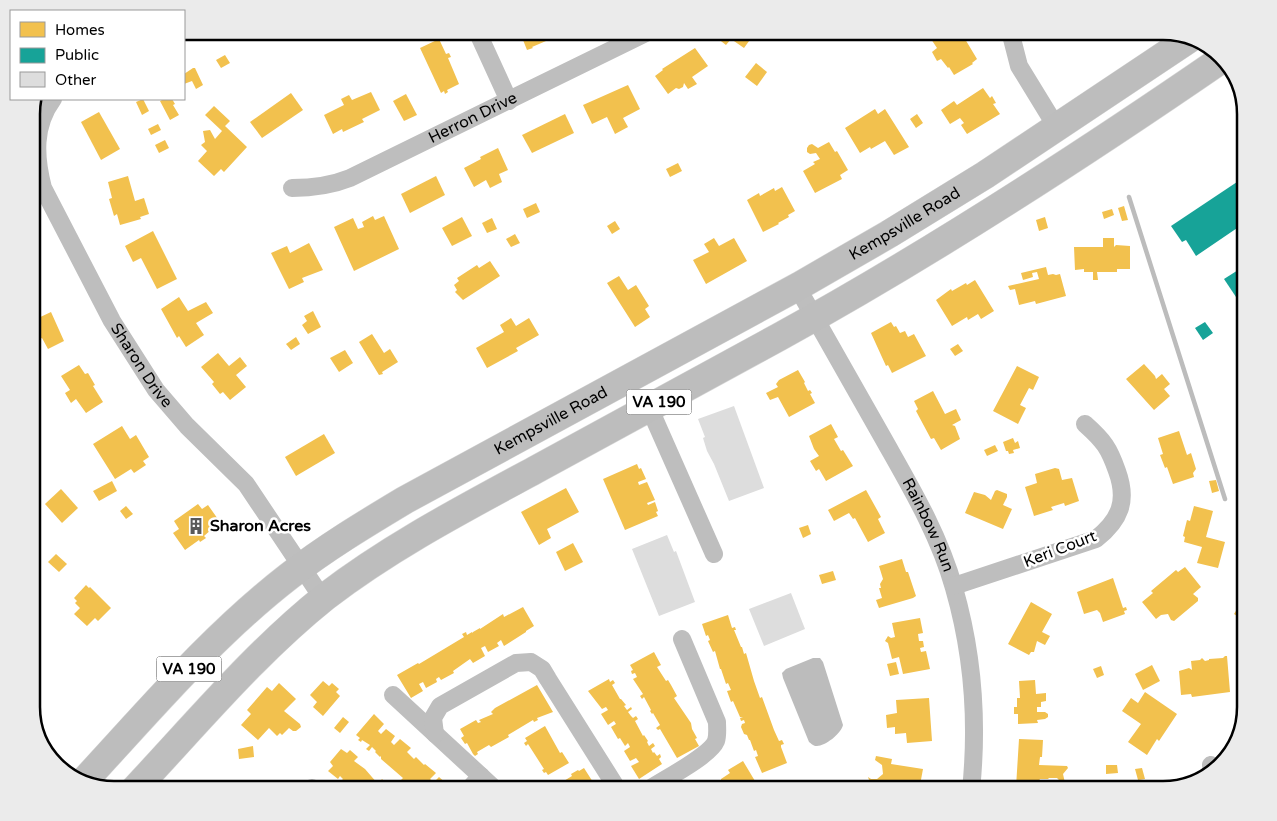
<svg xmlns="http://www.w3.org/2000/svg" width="1277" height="821" font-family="'Varela Round',sans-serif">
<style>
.water{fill:#bcbcbc}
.homes{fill:#f2c14e}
.public{fill:#17a398}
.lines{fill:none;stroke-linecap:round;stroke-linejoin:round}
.stream{stroke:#bcbcbc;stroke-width:4.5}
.building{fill:#ddd}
.primary-casing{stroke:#dbdbdb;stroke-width:29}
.street{stroke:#bebebe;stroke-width:18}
.primary{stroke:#bdbdbd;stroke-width:28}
.labels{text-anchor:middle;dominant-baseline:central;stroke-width:5;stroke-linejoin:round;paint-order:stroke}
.shield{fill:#fff;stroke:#4c4c4c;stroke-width:1}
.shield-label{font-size:15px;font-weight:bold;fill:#000}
.street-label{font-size:16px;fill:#000;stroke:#fff}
.poi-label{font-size:16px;font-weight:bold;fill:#000;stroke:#fff;text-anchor:start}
.rim{fill:none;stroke:#000;stroke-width:2.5}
</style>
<rect width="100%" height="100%" fill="#fff"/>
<path class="water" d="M 813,658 L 820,658 L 823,662 L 843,725 C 841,734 825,746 817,746 C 813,746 812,744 809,742 L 783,678 L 782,673 L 786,669 Z"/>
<g class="homes">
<polygon points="522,31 558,31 560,35 532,47 533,48 527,50 521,35 523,34"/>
<polygon points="708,31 748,31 747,33 752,37 744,48 731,39 726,45"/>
<polygon points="942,31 963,31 967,38 965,39 977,59 972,63 973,64 954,75 949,67 948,68 941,59 937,61 932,52 937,48 931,39"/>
<polygon points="439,39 446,54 449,53 451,57 448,58 459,84 447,90 448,92 445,94 444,91 441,93 420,48"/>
<polygon points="695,48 708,66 692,77 697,84 688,89 684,83 683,87 679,89 676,88 668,94 655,76 663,70 662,69"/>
<polygon points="225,55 230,63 221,68 216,60"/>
<polygon points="756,63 767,72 757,86 745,77"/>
<polygon points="193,68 195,68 203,85 196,89 192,81 184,84 184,74"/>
<polygon points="628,85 640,109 623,118 628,127 615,134 607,117 592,124 583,105"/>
<polygon points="983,88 990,98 992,96 996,103 993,104 1000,114 967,134 961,125 964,123 960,118 950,124 941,110 954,101 957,105"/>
<polygon points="371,92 380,110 362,119 364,122 343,132 342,129 333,134 324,115 344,105 341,99 349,95 352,100"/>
<polygon points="291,93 303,110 262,138 250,122"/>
<polygon points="406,94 417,115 404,121 393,101"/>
<polygon points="143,99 149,111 142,115 136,102"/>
<polygon points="164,99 172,99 175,104 173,105 179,115 170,120 160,101"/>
<polygon points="214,106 230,121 225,126 247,147 224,172 221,169 214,176 198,161 207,151 201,145 205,142 203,131 210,130 215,139 222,131 205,115"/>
<polygon points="875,109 878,114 885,109 909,147 894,155 885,141 871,149 870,147 860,153 845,128"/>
<polygon points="99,112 120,149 101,160 81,122"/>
<polygon points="565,114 574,133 532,153 522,135"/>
<polygon points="917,114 923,123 916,128 910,119"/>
<polygon points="158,124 161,130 151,135 148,129"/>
<polygon points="165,140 169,148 159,153 155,145"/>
<polygon points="829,142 835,152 837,151 848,170 840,175 842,179 815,193 803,171 815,164 813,162 820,159 816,153 810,154 807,152 807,148 809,145 812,144 818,148"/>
<polygon points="498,148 508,170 499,174 502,182 490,188 486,180 474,187 464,168 481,159 480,157"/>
<polygon points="678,163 682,171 670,177 666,169"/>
<polygon points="128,176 135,201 144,198 149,214 140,217 141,219 120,225 117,214 114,216 109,199 112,198 108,182"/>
<polygon points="436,176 445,195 410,213 401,194"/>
<polygon points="782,187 795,211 788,215 789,217 778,223 779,224 763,232 747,200 759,193 760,196 774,188 775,191"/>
<polygon points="536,203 540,212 527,218 523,209"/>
<polygon points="1124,206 1128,220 1122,221 1118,208"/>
<polygon points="1112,209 1114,215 1104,219 1102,212"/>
<polygon points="373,216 375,220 384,216 399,249 354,271 334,227 353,218 358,229 364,227 362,222"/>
<polygon points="462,217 472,236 452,246 442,228"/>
<polygon points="1045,217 1048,228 1039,231 1036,220"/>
<polygon points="492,218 497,229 487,233 482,223"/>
<polygon points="615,221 620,229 612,234 607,226"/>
<polygon points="153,231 177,279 157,289 141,258 133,262 125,246"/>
<polygon points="515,234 520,243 511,247 506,239"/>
<polygon points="714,238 719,246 734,238 747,261 706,284 693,260 709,252 704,244"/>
<polygon points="1103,238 1114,238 1114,247 1116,245 1130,246 1130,269 1117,269 1117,272 1097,272 1098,280 1093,280 1093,272 1084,272 1084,269 1075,270 1074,247 1103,247"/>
<polygon points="309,243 323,270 302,278 304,282 289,289 271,253 287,246 290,253"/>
<polygon points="490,261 500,276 463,300 455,292 457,290 454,285 459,281 457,278 477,265 479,268"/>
<polygon points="1046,267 1048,275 1053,274 1056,275 1060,274 1066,296 1036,304 1035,301 1019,305 1015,289 1010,290 1008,286 1039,279 1037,272 1032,273 1033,277 1023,280 1021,273"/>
<polygon points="619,276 628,290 636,285 649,306 645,309 650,317 635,327 607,283"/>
<polygon points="975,280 994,311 981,319 978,314 968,320 967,317 952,326 936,300 951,289 952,291 966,283 967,285"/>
<polygon points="179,297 188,311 206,302 213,313 196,323 204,335 186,347 179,336 177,338 161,309"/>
<polygon points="313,311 321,327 308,334 302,325 307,321 304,316"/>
<polygon points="51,312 64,341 48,349 42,338 36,341 31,331 31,315 34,320"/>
<polygon points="511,318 516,326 529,318 539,335 516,348 518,351 487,368 476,348 504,332 500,325"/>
<polygon points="891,322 894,327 896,326 900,333 905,331 908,337 914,334 926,356 892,373 888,365 886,366 871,333"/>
<polygon points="372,334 384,353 390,349 398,362 382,372 383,374 379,375 359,342"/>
<polygon points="296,337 300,344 291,350 286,344"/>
<polygon points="958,344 963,351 955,356 950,349"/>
<polygon points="345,350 353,363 339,372 330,358"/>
<polygon points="218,353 229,366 240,357 247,366 236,375 246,387 230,400 223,392 220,394 212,384 214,382 201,367"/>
<polygon points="1144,364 1155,376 1156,379 1162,374 1170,384 1164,389 1170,396 1154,410 1126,379"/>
<polygon points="79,365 85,374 88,373 95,385 93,386 103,402 86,413 76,399 71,403 65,393 70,390 61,376"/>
<polygon points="1017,366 1039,377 1033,390 1029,388 1020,405 1026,408 1018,424 993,411"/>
<polygon points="798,370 805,382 804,383 808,391 810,390 812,393 810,394 815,403 789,417 778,397 770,400 766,393 778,387 776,384 779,380"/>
<polygon points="933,391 945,414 956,409 961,420 952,425 955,426 960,439 941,450 934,438 931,439 916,411 918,409 914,401"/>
<polygon points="831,424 838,437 834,439 841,451 843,450 853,466 826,481 819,469 816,471 810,461 819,456 814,449 809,436"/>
<polygon points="122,426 130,439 136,435 149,457 143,461 146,465 134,473 131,469 115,479 93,444"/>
<polygon points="1179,431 1187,455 1191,453 1196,469 1193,473 1194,477 1173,484 1167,467 1165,468 1160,455 1163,454 1158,438"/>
<polygon points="324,434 335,453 296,476 285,457"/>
<polygon points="1013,438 1015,443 1018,441 1020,448 1013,450 1014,453 1009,454 1008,451 1006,451 1003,442"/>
<polygon points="995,445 998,451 987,456 984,450"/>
<polygon points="637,464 639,469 641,468 646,479 638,482 639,485 647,482 655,500 647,503 648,505 655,502 658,511 656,512 658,516 625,530 603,479"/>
<polygon points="1055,468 1059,469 1062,480 1072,478 1079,501 1065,506 1064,503 1051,507 1053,510 1034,516 1025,487 1037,483 1035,474"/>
<polygon points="1216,480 1219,491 1212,493 1209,481"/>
<polygon points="112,481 117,491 99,501 93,491"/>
<polygon points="566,488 579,512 547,529 551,538 539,545 521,512"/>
<polygon points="61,489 78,508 62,523 45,504"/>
<polygon points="866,490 881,517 878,519 885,533 868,542 855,518 853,519 849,513 834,521 828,510"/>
<polygon points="997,490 1007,494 1007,497 1003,505 1012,509 1003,529 965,513 974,492 985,495 991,500 995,491"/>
<polygon points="198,504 202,509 208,505 220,522 204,536 206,538 200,542 199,540 185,550 173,533 179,529 174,521"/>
<polygon points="126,506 133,514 126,519 120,511"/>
<polygon points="1194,506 1213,511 1206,537 1225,542 1218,568 1197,563 1202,547 1184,542 1185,537 1183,536 1187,520 1190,521"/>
<polygon points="808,525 811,534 803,538 799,528"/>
<polygon points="573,543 583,562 565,571 556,552"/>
<polygon points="56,554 67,564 59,572 48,562"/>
<polygon points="902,559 906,572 908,572 916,596 913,598 879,608 876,600 882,598 879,588 881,588 880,584 883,579 879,566"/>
<polygon points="1185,567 1201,587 1193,594 1198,598 1198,601 1174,621 1171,620 1168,614 1161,615 1156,619 1142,602 1153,593 1151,591 1176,570 1178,572"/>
<polygon points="833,571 836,580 822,584 819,575"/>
<polygon points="1113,578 1123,608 1126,607 1127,610 1124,611 1125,614 1103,622 1100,613 1097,610 1084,614 1077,592"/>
<polygon points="86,585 89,588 90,587 111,608 98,621 95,618 87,626 74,614 80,608 75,603 77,601 74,598"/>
<polygon points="1031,602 1052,614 1042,632 1050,636 1045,645 1037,641 1034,652 1031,652 1029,655 1008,644"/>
<polygon points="1239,606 1246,611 1246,617 1243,620 1234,614"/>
<polygon points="523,607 534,626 526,631 526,632 504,646 501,640 497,643 499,646 488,652 485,646 481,648 485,656 473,663 470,659 453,671 454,673 441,680 439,677 436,679 437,682 426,688 423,682 419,684 423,691 411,698 397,675 418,663 419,664 464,637 462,634 466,632 467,635 472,632 473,633 473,632 480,628 480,629 503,614 504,617"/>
<polygon points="728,615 732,628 735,627 736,630 734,630 741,647 742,647 744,654 746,653 754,681 760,698 762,697 774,730 779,741 782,740 784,744 781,745 781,747 787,763 762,773 755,757 758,756 756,750 754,751 750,740 749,740 747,735 744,734 741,727 742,724 745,723 744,720 741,721 740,718 743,717 740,717 733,701 731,702 727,691 731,690 728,683 726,684 721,669 720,669 715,651 713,652 708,641 710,640 708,635 706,636 702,624"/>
<polygon points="920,618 923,633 918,634 919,641 923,641 924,647 920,648 921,652 926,651 930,669 903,674 899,657 892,659 888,643 885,641 888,636 891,638 895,637 892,623"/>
<polygon points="654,652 661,665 657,667 666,681 668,680 671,685 677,696 674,698 691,723 692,729 697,738 695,739 699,746 677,758 660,729 658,730 656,728 660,725 653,713 652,714 650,711 651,710 644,697 642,699 640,696 643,694 633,679 637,677 635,673 632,674 631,671 633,670 630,665"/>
<polygon points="1225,656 1227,656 1230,692 1192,697 1191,694 1181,695 1179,671 1189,668 1192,670 1191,661 1200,660 1202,658 1205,661 1209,660 1209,659 1223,658"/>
<polygon points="896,662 899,674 890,676 887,664"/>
<polygon points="1152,665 1160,681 1143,690 1135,674"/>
<polygon points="1101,666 1104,675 1097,678 1093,669"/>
<polygon points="609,679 610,682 613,680 615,683 612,685 620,699 621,699 626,705 624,706 627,710 631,707 632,709 628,712 631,716 633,718 636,716 638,719 635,721 643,736 644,735 648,741 647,742 649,746 653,743 655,746 651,749 653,753 654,752 657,756 660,754 661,757 659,759 662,764 639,779 631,766 639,762 636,758 630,761 624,751 630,747 628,743 625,746 620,738 618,739 611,727 616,724 614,721 608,725 601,714 608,710 606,707 602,709 588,691"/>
<polygon points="1035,680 1036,694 1046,693 1046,701 1041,702 1041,707 1037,707 1037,712 1045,712 1048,714 1048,717 1045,719 1037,720 1038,723 1018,724 1018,714 1014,714 1014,707 1017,707 1017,698 1020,698 1019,681"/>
<polygon points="323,681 329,686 332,683 339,689 336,692 340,696 323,716 313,707 317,702 310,695"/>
<polygon points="279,683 296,699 284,711 300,724 301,727 296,731 293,731 289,728 282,735 280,733 277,736 269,728 258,740 241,725 251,714 247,710 267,687 272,691"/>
<polygon points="537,685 553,712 537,718 538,720 534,722 533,720 508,735 509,737 491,747 489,745 477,752 478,754 475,756 473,754 467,743 465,744 461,738 464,736 460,729 476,720 478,723 481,722 479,720 493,714 491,712 495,708"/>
<polygon points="1145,692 1177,714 1159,741 1157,739 1147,755 1128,742 1141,724 1122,711 1131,698 1138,703"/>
<polygon points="929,698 932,741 907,743 906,733 895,734 895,727 887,728 886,715 897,713 896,700"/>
<polygon points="374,714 384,724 378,731 381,734 386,729 395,736 391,742 394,745 400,739 411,748 407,752 414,759 416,757 424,765 425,764 436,773 430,779 434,782 439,777 448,785 443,790 415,790 405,780 404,782 401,780 403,778 381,759 381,756 380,757 375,752 376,751 372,747 369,751 366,749 370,745 362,740 361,742 358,740 360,738 356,735"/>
<polygon points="343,717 349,722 340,733 334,728"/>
<polygon points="545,726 560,753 562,752 569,763 548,775 546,772 544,773 542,770 544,769 528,744 526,746 524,743 527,741 525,738"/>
<polygon points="1019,739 1043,740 1042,757 1040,757 1039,765 1067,766 1068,768 1063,774 1065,783 1064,785 1057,778 1049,778 1048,779 1040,779 1038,782 1037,788 1016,787"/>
<polygon points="253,746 254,757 239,759 238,749"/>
<polygon points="341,749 347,753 350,750 358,757 354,761 365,769 378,784 382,779 384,781 380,786 387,790 360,790 356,786 353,790 346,790 339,783 343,779 340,776 338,779 328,771 333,766 330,762"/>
<polygon points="876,756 892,759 891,764 923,769 920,785 924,786 923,790 888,790 871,786 868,777 871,779 877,779 883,774 882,765 875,760"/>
<polygon points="743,761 758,786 752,790 700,790 721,781 721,779 730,773 728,770"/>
<polygon points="1106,765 1117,765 1118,773 1106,774"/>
<polygon points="584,768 598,790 549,790 572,776 571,774 578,770 579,771"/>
<polygon points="1142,768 1145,779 1138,780 1135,769"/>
<polygon points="816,782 834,784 833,790 815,790"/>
</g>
<g class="public">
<polygon points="1246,176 1246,222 1196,256 1186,240 1182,242 1171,226"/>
<polygon points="1246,265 1246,304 1242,306 1224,279"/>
<polygon points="1205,322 1213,333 1203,340 1195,328"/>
</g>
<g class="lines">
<polyline class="stream" points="1129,197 1225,499"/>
</g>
<g class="building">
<polygon points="734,406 764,488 729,501 714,464 707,451 703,438 705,437 698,419"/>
<polygon points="667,535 674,552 676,551 695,602 659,616 632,549"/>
<polygon points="791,593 805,629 764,646 749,609"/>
</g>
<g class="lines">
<g class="primary-casing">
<g id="primary">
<path id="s4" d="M 84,781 C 149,711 212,636 288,577 C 325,548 365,524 405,500 L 799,286 L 889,234 L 985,175 L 1189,39"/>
<path d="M 134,790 C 196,724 255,653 325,597 C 390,547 463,509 535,470 C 616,426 697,381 779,337 C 932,253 1078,158 1222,59"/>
</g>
</g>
<g class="street">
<polyline points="477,31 509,101"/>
<polyline points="1010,31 1019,66 1057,128"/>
<path id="s1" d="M 53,99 C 33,126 35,157 43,188 L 112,321 L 156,390 L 187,426 L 246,484 L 323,599"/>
<path id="s2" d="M 292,188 C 313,188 330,186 350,178 L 650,31"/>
<path id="s3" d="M 797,287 C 826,337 854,387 883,438 C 910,486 939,534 954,588 C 973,654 978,722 971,790"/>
<polyline points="649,407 714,554"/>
<path d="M 954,586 L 1096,539 C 1120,520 1128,501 1117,471 C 1109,448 1104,441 1085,424"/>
<polyline points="393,695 496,790"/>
<polyline points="435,734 433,718 440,706 516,663 531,662 542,669 548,679 618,790"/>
<polyline points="1211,765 1212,771"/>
<polyline points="312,788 314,790"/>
<polyline points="468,790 481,776"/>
<path d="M 648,790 C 663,780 710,756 716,741 C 718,735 717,728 717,722 L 682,639"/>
</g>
<use href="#primary" class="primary"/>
</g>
<defs>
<g id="building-bare" transform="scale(1.35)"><path d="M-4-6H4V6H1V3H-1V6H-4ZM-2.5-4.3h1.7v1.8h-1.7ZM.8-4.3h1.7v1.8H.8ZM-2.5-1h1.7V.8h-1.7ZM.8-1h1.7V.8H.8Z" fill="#595959" stroke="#fff" stroke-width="2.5" paint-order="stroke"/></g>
</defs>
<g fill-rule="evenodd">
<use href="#building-bare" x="196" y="526"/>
</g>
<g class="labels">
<g class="shield">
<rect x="626.5" y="389.5" width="65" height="25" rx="4"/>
<rect x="156.5" y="656.5" width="65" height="25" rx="4"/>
</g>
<g class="shield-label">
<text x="659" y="402">VA 190</text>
<text x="189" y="669">VA 190</text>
</g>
<g class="street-label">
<text stroke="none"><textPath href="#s2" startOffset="196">Herron Drive</textPath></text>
<text stroke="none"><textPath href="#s4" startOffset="1000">Kempsville Road</textPath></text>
<text stroke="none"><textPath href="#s1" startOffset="296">Sharon Drive</textPath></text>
<text stroke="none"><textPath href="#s4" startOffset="595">Kempsville Road</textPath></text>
<text stroke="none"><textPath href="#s3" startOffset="272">Rainbow Run</textPath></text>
<text transform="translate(1060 549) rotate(-21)">Keri Court</text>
</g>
<g class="poi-label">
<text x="210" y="526">Sharon Acres</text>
</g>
</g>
<path d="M0 0H1277V821H0ZM114 40H1163A74 74 0 0 1 1237 114V707A74 74 0 0 1 1163 781H114A74 74 0 0 1 40 707V114A74 74 0 0 1 114 40Z" fill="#ebebeb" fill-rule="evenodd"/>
<path class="rim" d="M114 40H1163A74 74 0 0 1 1237 114V707A74 74 0 0 1 1163 781H114A74 74 0 0 1 40 707V114A74 74 0 0 1 114 40Z"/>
<rect x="10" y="10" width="175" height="90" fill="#ffffff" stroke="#999999"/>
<rect x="20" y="22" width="25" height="15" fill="#f2c14e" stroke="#999999"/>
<text x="55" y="35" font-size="15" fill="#000000">Homes</text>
<rect x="20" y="48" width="25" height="15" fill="#17a398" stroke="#999999"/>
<text x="55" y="60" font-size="15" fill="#000000">Public</text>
<rect x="20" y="72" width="25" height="15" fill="#dddddd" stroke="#999999"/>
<text x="55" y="85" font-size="15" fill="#000000">Other</text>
</svg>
